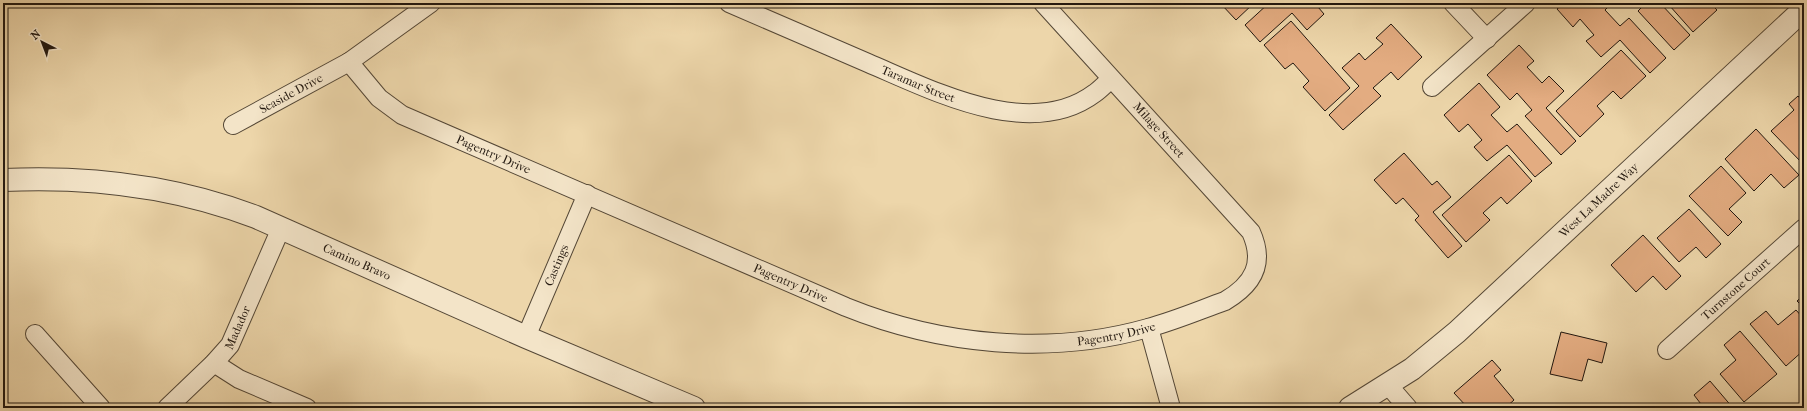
<svg xmlns="http://www.w3.org/2000/svg" width="1807" height="411" font-family="'IM FELL French Canon',serif">
<style>
.building{fill:#e3ac81;stroke:#21170f}
.lines{fill:none;stroke-linecap:round;stroke-linejoin:round}
.minor-casing{stroke:#544736;stroke-width:20}
.tertiary-casing{stroke:#544736;stroke-width:24}
.minor{stroke:#f3e4c8;stroke-width:18}
.tertiary{stroke:#f3e4c8;stroke-width:22}
.labels{text-anchor:middle;dominant-baseline:central;stroke-width:3.5;stroke-linejoin:round;paint-order:stroke}
.street-label{font-size:12px;fill:#21170f;stroke:#f3e4c8}
</style>
<rect width="100%" height="100%" fill="#edd6aa"/>
<filter id="stains"><feTurbulence type="fractalNoise" baseFrequency=".005" numOctaves="4"/><feColorMatrix values="0 0 0 0 .2 0 0 0 0 .09 0 0 0 0 .02 0 0 0 .5 -.17"/></filter>
<radialGradient id="worn" r=".72"><stop offset=".6" stop-color="#630" stop-opacity="0"/><stop offset="1" stop-color="#630" stop-opacity=".3"/></radialGradient>
<g class="building">
<polygon points="1222,3 1254,3 1236,20 1221,4"/>
<polygon points="1269,3 1322,3 1318,7 1324,14 1307,30 1292,13 1260,42 1245,25"/>
<polygon points="1564,3 1612,3 1605,10 1620,26 1629,18 1666,58 1650,73 1620,40 1601,57 1586,41 1594,35 1580,19 1573,27 1557,9"/>
<polygon points="1642,3 1660,3 1690,35 1674,50 1638,11 1644,5"/>
<polygon points="1670,3 1710,3 1717,10 1693,32 1669,5"/>
<polygon points="1291,21 1350,88 1325,111 1303,87 1309,81 1293,63 1285,69 1264,45"/>
<polygon points="1391,24 1422,57 1398,80 1391,72 1373,88 1381,96 1343,130 1329,115 1359,86 1342,68 1359,53 1365,60 1383,44 1376,38"/>
<polygon points="1519,45 1534,61 1527,67 1542,83 1549,76 1564,91 1546,108 1576,141 1561,155 1525,116 1532,110 1517,93 1510,100 1487,75"/>
<polygon points="1621,50 1646,76 1621,99 1613,91 1597,106 1604,114 1580,137 1556,111"/>
<polygon points="1479,83 1500,107 1491,115 1507,132 1517,124 1552,163 1535,177 1507,145 1487,161 1474,147 1482,140 1468,124 1459,132 1444,115"/>
<polygon points="1798,96 1804,103 1804,165 1771,131 1794,110 1789,104"/>
<polygon points="1756,129 1799,175 1784,188 1771,174 1754,191 1725,159"/>
<polygon points="1404,153 1432,185 1437,181 1451,197 1433,212 1462,246 1448,258 1415,220 1419,216 1403,198 1396,204 1374,180"/>
<polygon points="1509,155 1532,181 1507,204 1501,197 1483,213 1490,220 1466,242 1442,215"/>
<polygon points="1721,166 1746,193 1729,209 1742,222 1728,236 1689,196"/>
<polygon points="1689,209 1721,244 1706,258 1696,247 1679,262 1657,238"/>
<polygon points="1643,235 1681,276 1666,290 1653,276 1636,292 1611,265"/>
<polygon points="1804,295 1804,308 1797,301"/>
<polygon points="1796,310 1804,319 1804,350 1786,366 1750,324 1766,311 1778,325"/>
<polygon points="1740,331 1777,374 1744,402 1720,374 1736,360 1724,345"/>
<polygon points="1561,332 1607,343 1602,363 1588,359 1582,381 1550,374"/>
<polygon points="1492,360 1501,370 1494,376 1514,400 1505,408 1468,408 1454,393"/>
<polygon points="1710,381 1733,408 1704,408 1694,395"/>
</g>
<g class="lines">
<g class="minor-casing">
<g id="minor">
<path id="s1" d="M 729,3 C 775,23 822,43 868,63 C 932,90 1030,142 1095,93 C 1101,89 1106,83 1111,79"/>
<polyline points="1453,3 1487,39"/>
<path id="s2" d="M 349,62 L 379,98 L 402,115 L 846,307 C 940,345 1049,356 1148,328 C 1174,321 1200,310 1225,301 C 1254,284 1265,263 1251,232 L 1043,3"/>
<polyline points="1432,87 1526,3"/>
<path id="s3" d="M 233,125 L 349,62 L 431,3"/>
<polyline points="1149,328 1171,408"/>
<polyline points="35,334 101,408"/>
<path id="s4" d="M 526,337 L 587,194"/>
<path id="s5" d="M 1667,350 L 1804,228"/>
<polyline points="214,363 239,379 307,408"/>
<polyline points="1388,385 1408,408"/>
<path id="s6" d="M 167,408 L 214,363 L 230,345 L 281,228"/>
</g>
</g>
<g class="tertiary-casing">
<g id="tertiary">
<path id="s7" d="M 3,180 C 89,176 175,186 256,217 L 526,337 L 694,408"/>
<path id="s8" d="M 1350,408 L 1412,369 L 1457,332 L 1804,9"/>
</g>
</g>
<use href="#minor" class="minor"/>
<use href="#tertiary" class="tertiary"/>
</g>
<g class="labels">
<g class="street-label">
<text stroke="none"><textPath href="#s1" startOffset="206">Taramar Street</textPath></text>
<text stroke="none"><textPath href="#s3" startOffset="66">Seaside Drive</textPath></text>
<text transform="translate(1159 130) rotate(48)">Milage Street</text>
<text stroke="none"><textPath href="#s2" startOffset="175">Pagentry Drive</textPath></text>
<text stroke="none"><textPath href="#s8" startOffset="325">West La Madre Way</textPath></text>
<text stroke="none"><textPath href="#s7" startOffset="368">Camino Bravo</textPath></text>
<text stroke="none"><textPath href="#s4" startOffset="78">Castings</textPath></text>
<text stroke="none"><textPath href="#s2" startOffset="499">Pagentry Drive</textPath></text>
<text stroke="none"><textPath href="#s5" startOffset="92">Turnstone Court</textPath></text>
<text stroke="none"><textPath href="#s6" startOffset="108">Madador</textPath></text>
<text stroke="none"><textPath href="#s2" startOffset="835">Pagentry Drive</textPath></text>
</g>
</g>
<rect width="1807" height="411" fill="none" stroke="#edd6aa" stroke-width="16"/>
<rect x="4" y="4" width="1799" height="403" fill="none" stroke="#21170f" stroke-width="2"/>
<rect x="8" y="8" width="1791" height="395" fill="none" stroke="#21170f"/>
<g transform="translate(42 42) rotate(318)" stroke="#f3e4c8" stroke-width="3" paint-order="stroke">
<path d="M0-3L7 15L0 10L-7 15Z" fill="#21170f"/>
<text y="-6" font-size="11" font-weight="bold" text-anchor="middle" fill="#21170f">N</text>
</g>
<rect width="100%" height="100%" filter="url(#stains)"/>
<rect width="100%" height="100%" fill="url(#worn)"/>
</svg>
